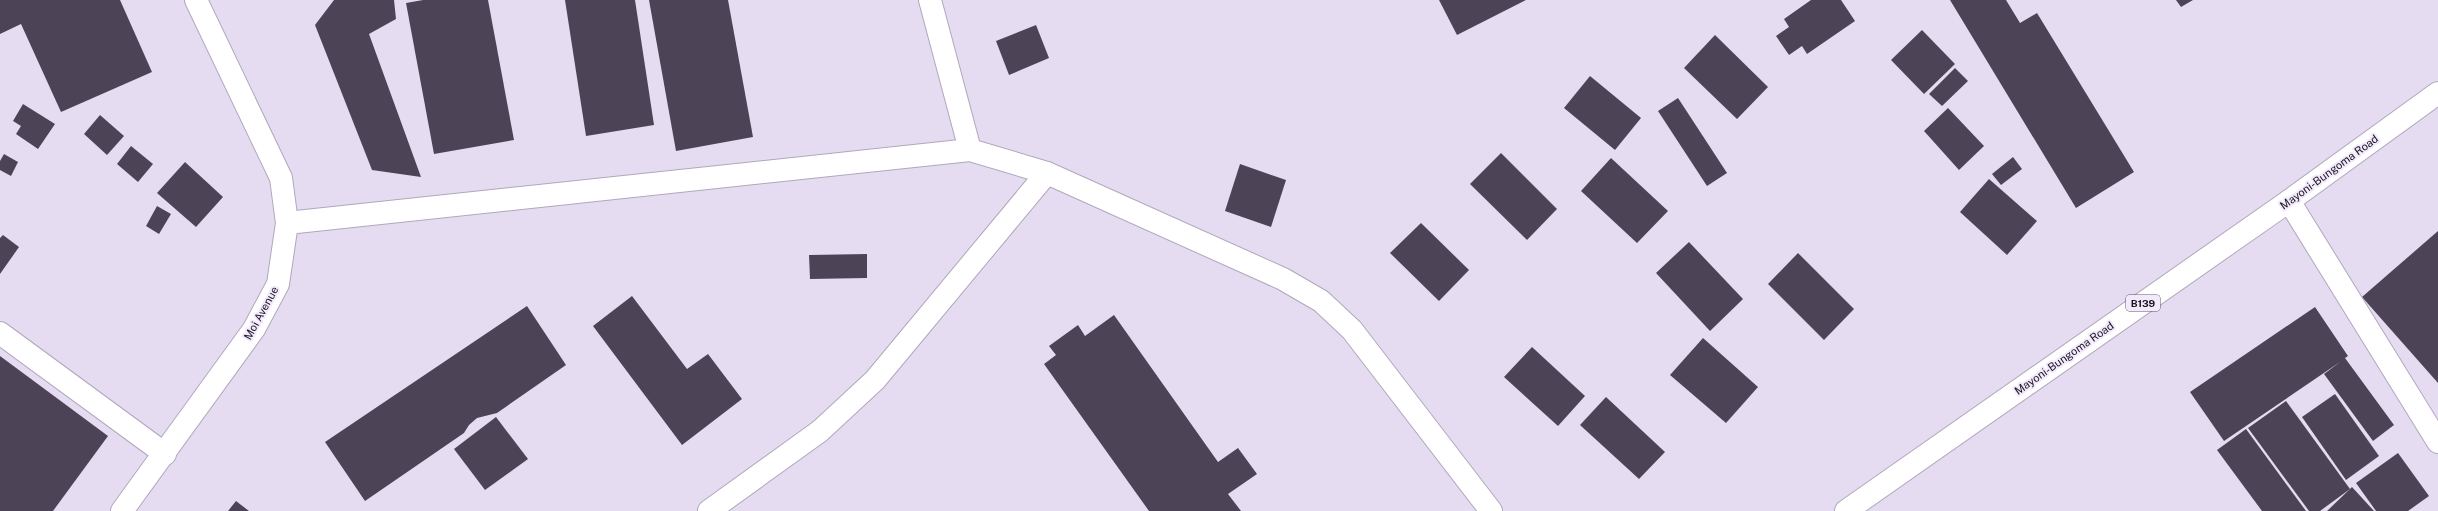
<svg xmlns="http://www.w3.org/2000/svg" width="2438" height="511" font-family="'Public Sans',sans-serif">
<style>
.building{fill:#4c4456}
.lines{fill:none;stroke-linecap:round;stroke-linejoin:round}
.street-casing{stroke:#b1a7bc;stroke-width:24}
.secondary-casing{stroke:#b1a7bc;stroke-width:24}
.primary-casing{stroke:#b1a7bc;stroke-width:24}
.street{stroke:#fff;stroke-width:22}
.secondary{stroke:#fff;stroke-width:22}
.primary{stroke:#fff;stroke-width:22}
.labels{text-anchor:middle;dominant-baseline:central;stroke-width:4;stroke-linejoin:round;paint-order:stroke}
.shield{fill:#f2eafc;stroke:#5a5560;stroke-width:1}
.shield-label{font-size:10px;font-weight:bold;fill:#19151d}
.street-label{font-size:11px;fill:#19151d;stroke:#f2eafc}
</style>
<rect width="100%" height="100%" fill="#e6dcf2"/>
<g class="building">
<polygon points="0,0 120,0 152,72 61,112 21,24 0,34"/>
<polygon points="334,0 394,0 396,19 369,34 421,177 372,170 315,25"/>
<polygon points="423,0 488,0 514,140 434,154 406,3"/>
<polygon points="565,0 635,0 654,125 586,136"/>
<polygon points="649,0 728,0 753,137 676,151"/>
<polygon points="1439,0 1526,0 1457,35"/>
<polygon points="1811,0 1841,0 1855,21 1807,54 1802,46 1789,55 1776,36 1789,27 1784,19"/>
<polygon points="1950,0 2006,0 2020,23 2037,13 2134,172 2076,208"/>
<polygon points="2176,0 2193,0 2181,7"/>
<polygon points="1036,25 1049,58 1009,75 996,41"/>
<polygon points="1922,30 1955,64 1924,94 1891,60"/>
<polygon points="1715,35 1768,87 1737,119 1684,68"/>
<polygon points="1955,68 1968,81 1942,106 1929,94"/>
<polygon points="1590,76 1641,118 1615,150 1564,108"/>
<polygon points="1678,98 1727,173 1707,186 1658,111"/>
<polygon points="23,104 55,124 38,149 16,134 21,126 13,121"/>
<polygon points="1948,108 1984,146 1959,170 1924,131"/>
<polygon points="100,115 124,136 107,155 84,134"/>
<polygon points="131,146 153,164 138,182 117,164"/>
<polygon points="1501,153 1557,209 1527,240 1470,184"/>
<polygon points="4,154 18,162 11,176 0,170 0,161"/>
<polygon points="2013,157 2022,169 2001,185 1992,174"/>
<polygon points="1611,158 1668,211 1637,243 1581,191"/>
<polygon points="185,162 223,197 196,227 157,193"/>
<polygon points="1240,164 1286,180 1271,227 1225,211"/>
<polygon points="1989,179 2037,221 2007,255 1960,212"/>
<polygon points="157,206 171,214 159,234 146,226"/>
<polygon points="1421,223 1469,270 1439,301 1390,253"/>
<polygon points="2438,231 2438,383 2362,297"/>
<polygon points="3,235 19,247 0,274 0,238"/>
<polygon points="1689,242 1743,299 1710,331 1656,273"/>
<polygon points="1798,253 1854,309 1824,340 1768,284"/>
<polygon points="867,254 867,278 810,279 809,255"/>
<polygon points="632,296 687,369 708,354 742,399 682,445 593,326"/>
<polygon points="527,306 566,365 497,413 477,418 469,425 464,433 365,501 325,442"/>
<polygon points="2315,307 2348,356 2345,358 2394,425 2373,441 2324,374 2340,362 2224,441 2190,392"/>
<polygon points="1114,315 1218,462 1238,448 1257,474 1228,494 1241,511 1149,511 1044,364 1056,355 1049,346 1078,325 1085,336"/>
<polygon points="1703,338 1758,387 1726,423 1670,375"/>
<polygon points="1532,347 1585,396 1558,426 1504,377"/>
<polygon points="0,356 108,436 53,511 0,511"/>
<polygon points="2335,394 2379,456 2346,480 2302,417"/>
<polygon points="1606,397 1665,452 1639,479 1580,425"/>
<polygon points="2286,401 2350,489 2320,511 2309,511 2248,428"/>
<polygon points="496,417 528,459 485,490 454,449"/>
<polygon points="2246,429 2306,511 2262,511 2217,450"/>
<polygon points="2398,453 2429,496 2408,511 2376,511 2356,483"/>
<polygon points="2352,487 2374,511 2327,511 2351,488"/>
<polygon points="236,501 249,511 228,511"/>
</g>
<g class="lines">
<g class="street-casing">
<g id="street">
<polyline points="930,0 970,150"/>
<polyline points="2289,201 2438,442"/>
<polyline points="287,223 970,150 1047,173 1283,279 1321,301 1352,330 1491,511"/>
<polyline points="0,333 165,454"/>
<polyline points="709,511 820,431 875,380 1047,173"/>
</g>
</g>
<g class="secondary-casing">
<polyline id="secondary" points="122,511 254,329 278,284 287,223 281,178 196,0"/>
</g>
<g class="primary-casing">
<polyline id="primary" points="1846,511 2289,201 2438,93"/>
</g>
<use href="#street" class="street"/>
<use href="#secondary" class="secondary"/>
<use href="#primary" class="primary"/>
</g>
<g class="labels">
<rect class="shield" x="2126" y="295" width="34" height="16" rx="3"/>
<g class="shield-label">
<text x="2143" y="303">B139</text>
</g>
<g class="street-label">
<text transform="translate(2329 172) rotate(-36)">Mayoni-Bungoma Road</text>
<text transform="translate(261 313) rotate(-61)">Moi Avenue</text>
<text transform="translate(2064 358) rotate(-35)">Mayoni-Bungoma Road</text>
</g>
</g>
</svg>
